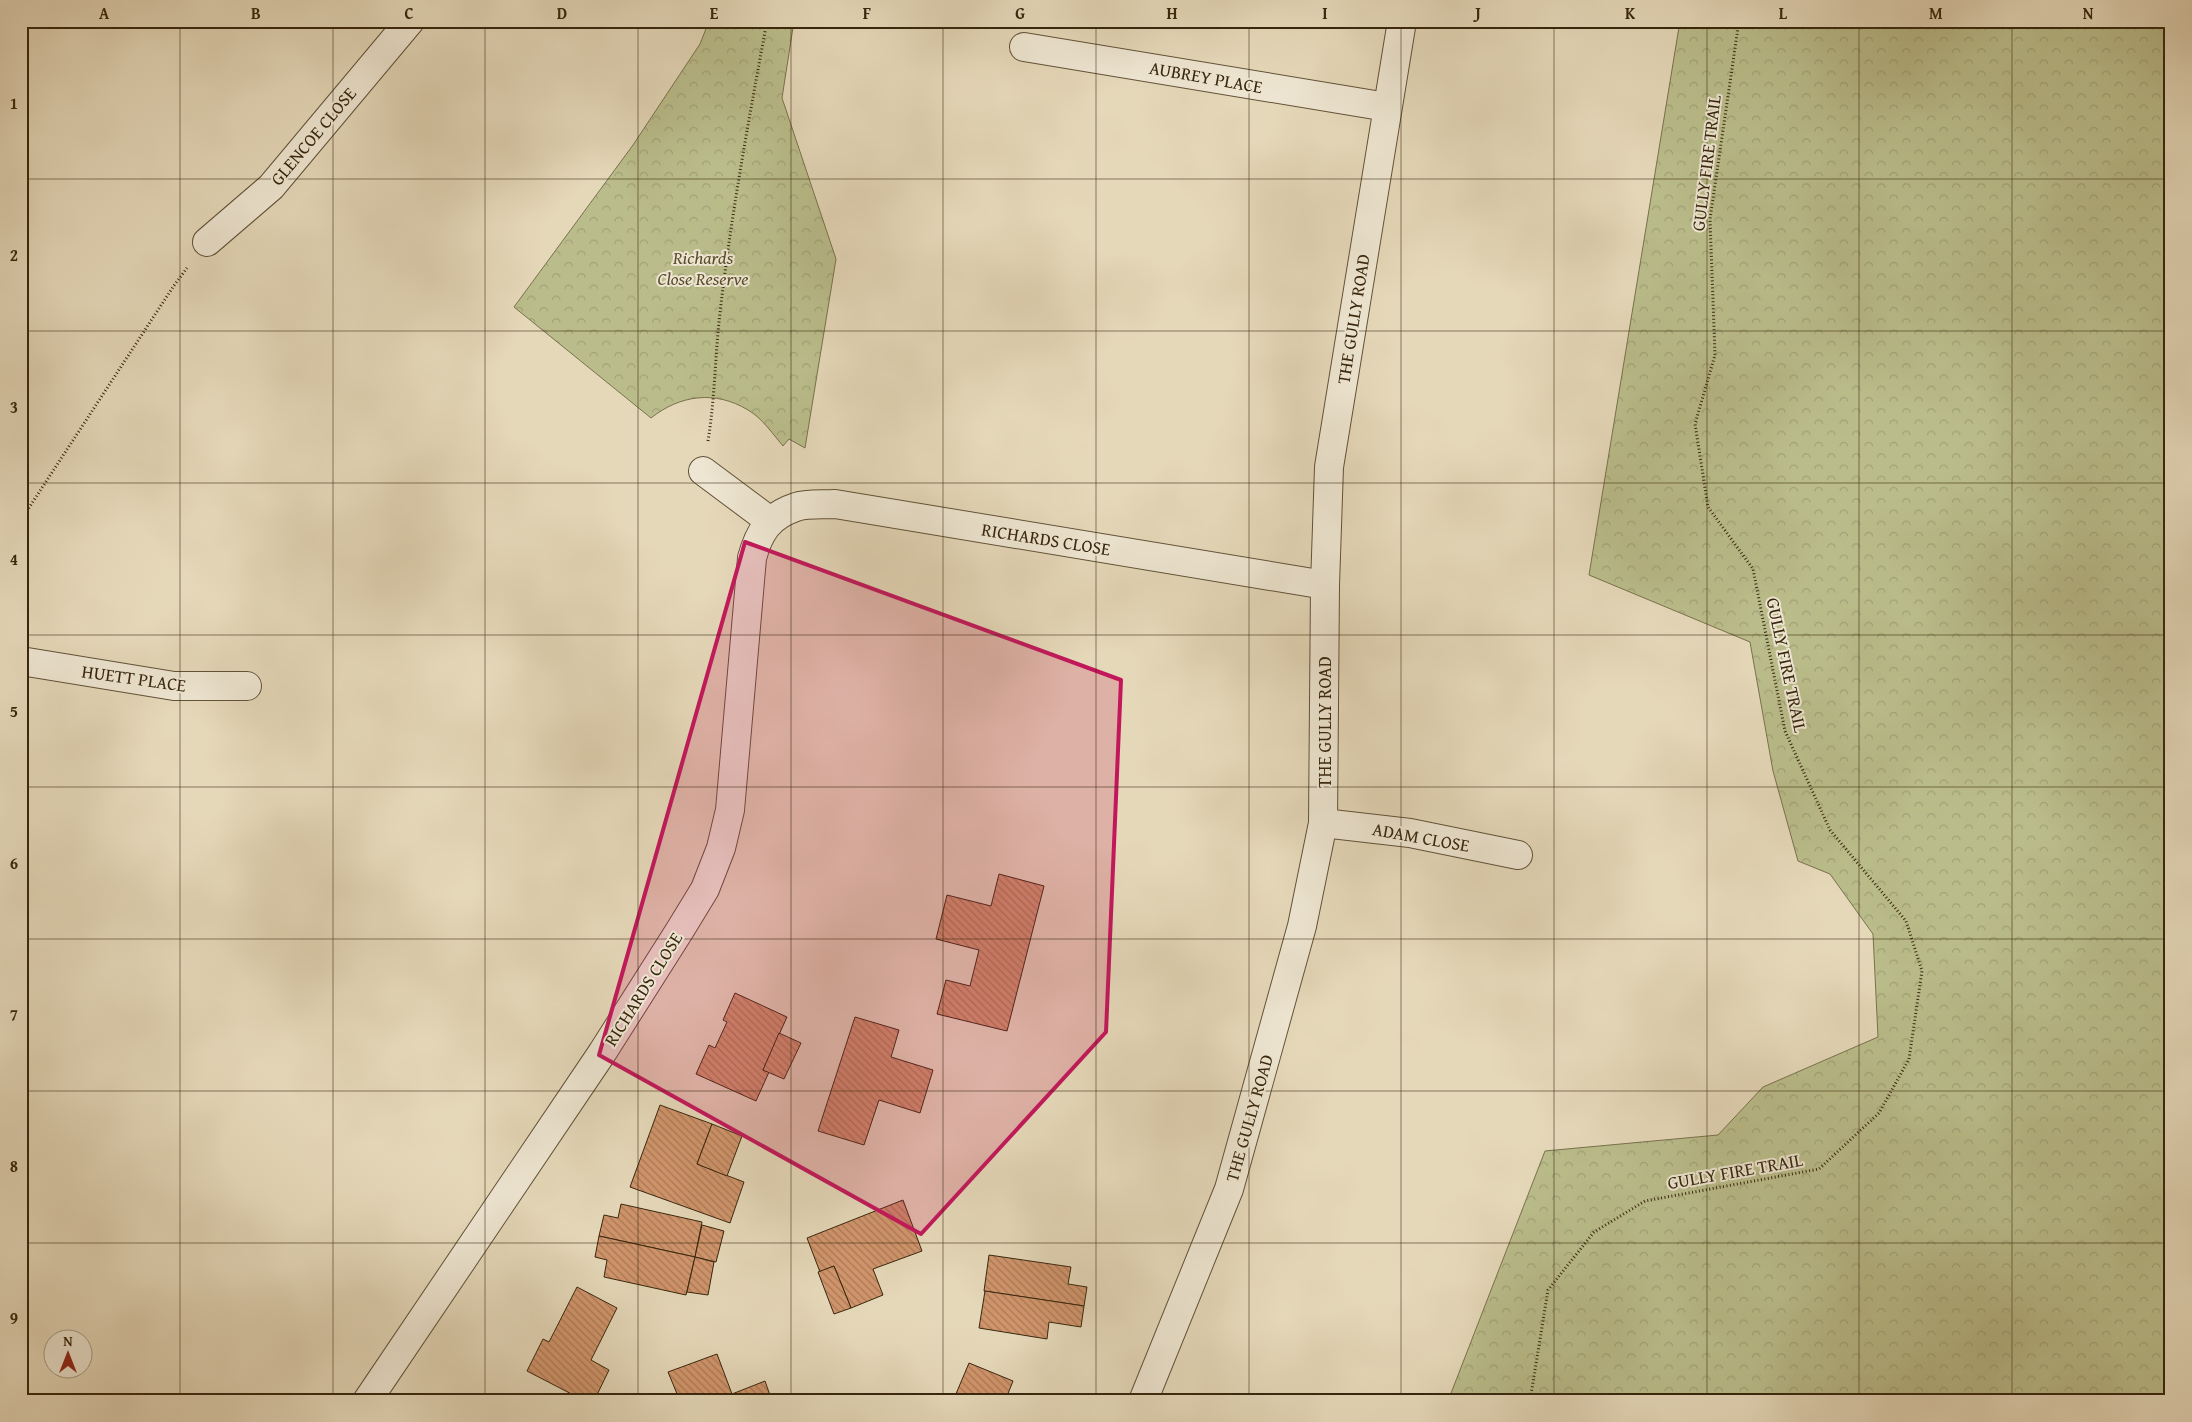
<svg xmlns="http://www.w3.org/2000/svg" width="2192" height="1422" font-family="'Gentium Book Plus',serif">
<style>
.forest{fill:url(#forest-crowns);stroke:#78724c}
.building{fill:url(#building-back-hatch);stroke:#37260d}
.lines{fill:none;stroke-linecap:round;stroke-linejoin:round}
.minor-casing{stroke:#625238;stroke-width:30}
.path{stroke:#37260d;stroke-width:3;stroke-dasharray:1 2.5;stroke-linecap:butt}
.minor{stroke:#eee6d2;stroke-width:28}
.marked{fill:#c2185b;fill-opacity:0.2;stroke:#c2185b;stroke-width:4;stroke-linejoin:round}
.grid{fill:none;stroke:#37260d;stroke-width:1;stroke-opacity:0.55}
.labels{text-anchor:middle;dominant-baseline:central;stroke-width:4;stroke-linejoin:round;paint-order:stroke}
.street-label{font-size:18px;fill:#37260d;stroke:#eee6d2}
.park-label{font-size:18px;font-style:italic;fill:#584c2c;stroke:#eee6d2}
.neatline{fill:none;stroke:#37260d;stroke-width:2}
.grid-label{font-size:16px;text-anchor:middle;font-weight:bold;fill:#37260d}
</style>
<defs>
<pattern id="forest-crowns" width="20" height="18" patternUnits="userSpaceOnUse" patternTransform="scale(1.25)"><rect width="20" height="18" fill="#babd8b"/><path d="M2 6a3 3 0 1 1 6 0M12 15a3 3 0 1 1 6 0" fill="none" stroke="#a0a277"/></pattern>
<pattern id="building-back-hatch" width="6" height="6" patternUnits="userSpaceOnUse" patternTransform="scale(1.25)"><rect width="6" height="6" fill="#d1956c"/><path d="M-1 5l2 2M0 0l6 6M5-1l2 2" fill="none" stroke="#aa7957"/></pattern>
</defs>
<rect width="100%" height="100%" fill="#e5d8b9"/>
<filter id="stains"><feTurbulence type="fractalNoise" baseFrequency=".004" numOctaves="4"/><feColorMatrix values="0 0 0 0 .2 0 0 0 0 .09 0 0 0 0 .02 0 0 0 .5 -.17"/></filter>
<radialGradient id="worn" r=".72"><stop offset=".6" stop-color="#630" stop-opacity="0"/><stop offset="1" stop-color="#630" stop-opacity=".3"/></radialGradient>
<g class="forest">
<path d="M 709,21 L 794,21 L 782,98 L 836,259 L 805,448 L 789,439 L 783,446 C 772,433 762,418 748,410 C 715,390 680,395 651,418 L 514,307 L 633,145 L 700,44 Z"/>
<polygon points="1680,21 2171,21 2171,1401 1448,1401 1545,1151 1718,1135 1763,1087 1878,1037 1873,934 1830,874 1798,861 1773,771 1750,642 1589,575"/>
</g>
<g class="building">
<polygon points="999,874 1044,886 1007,1031 937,1014 946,980 970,986 979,950 936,939 947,895 991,906"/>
<polygon points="735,993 787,1017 763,1070 769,1072 756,1101 696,1074 709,1045 715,1048 727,1022 723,1020"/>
<polygon points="855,1017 899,1030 891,1057 933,1070 920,1113 879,1100 864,1145 818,1131"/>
<polygon points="779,1033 801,1043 784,1079 763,1070"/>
<polygon points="660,1105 712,1124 697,1164 744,1182 730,1223 630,1187"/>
<polygon points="712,1124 742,1136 727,1176 697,1164"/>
<polygon points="903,1200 922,1251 873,1269 883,1295 851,1308 834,1266 820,1272 807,1238"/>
<polygon points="621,1204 702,1222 695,1257 599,1236 604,1215 618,1218"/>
<polygon points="702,1225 724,1231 716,1262 695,1257"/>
<polygon points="599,1236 695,1257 686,1295 604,1277 607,1260 595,1257"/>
<polygon points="989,1255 1071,1267 1068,1284 1087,1287 1084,1306 984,1291"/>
<polygon points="695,1257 714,1262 708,1295 687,1292"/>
<polygon points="834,1266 851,1308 834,1314 818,1272"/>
<polygon points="577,1287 617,1308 591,1360 609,1370 594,1401 585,1401 527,1371 543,1339 549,1342"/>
<polygon points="985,1291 1084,1306 1081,1327 1049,1322 1047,1339 979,1328"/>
<polygon points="717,1354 732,1394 765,1381 772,1401 680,1401 668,1372"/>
<polygon points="969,1363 1013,1381 1005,1401 953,1401"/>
</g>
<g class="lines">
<g class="minor-casing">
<g id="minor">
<polyline points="1024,47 1387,107"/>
<polyline points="207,242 271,187 410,21"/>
<polyline points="703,471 770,521"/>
<polyline points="21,661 174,686 247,686"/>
<polyline points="1323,823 1410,833 1518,855"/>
<path d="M 367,1401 L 602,1053 L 680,930 L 705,889 L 721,848 L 730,810 L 752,558 C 759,532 769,516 796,507 C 807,503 823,505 835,504 L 1325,585"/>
<polyline points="1143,1401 1229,1189 1302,926 1323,823 1325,585 1329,467 1402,21"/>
</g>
</g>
<g class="path">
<path d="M 708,441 C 715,398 715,355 720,313 C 731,215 749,118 767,21"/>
<polyline points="21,520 173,287 187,268"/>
<polyline points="1530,1401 1548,1290 1594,1232 1645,1201 1819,1169 1879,1113 1909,1059 1922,971 1906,921 1830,830 1785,731 1753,569 1708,507 1695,424 1715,355 1710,219 1739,21"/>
</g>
<use href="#minor" class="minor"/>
</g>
<path class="marked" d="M 745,542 L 1121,680 L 1106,1032 L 921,1234 L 599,1055 Z"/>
<path class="grid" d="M 180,21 L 180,1401M 333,21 L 333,1401M 485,21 L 485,1401M 638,21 L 638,1401M 791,21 L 791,1401M 943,21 L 943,1401M 1096,21 L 1096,1401M 1249,21 L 1249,1401M 1401,21 L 1401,1401M 1554,21 L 1554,1401M 1707,21 L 1707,1401M 1859,21 L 1859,1401M 2012,21 L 2012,1401M 21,179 L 2171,179M 21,331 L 2171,331M 21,483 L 2171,483M 21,635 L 2171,635M 21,787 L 2171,787M 21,939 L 2171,939M 21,1091 L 2171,1091M 21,1243 L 2171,1243"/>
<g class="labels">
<g class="street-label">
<text transform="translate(1206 77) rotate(10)">AUBREY PLACE</text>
<text transform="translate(313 136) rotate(-50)">GLENCOE CLOSE</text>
<text transform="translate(1706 163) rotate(-83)">GULLY FIRE TRAIL</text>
<text transform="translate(1353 319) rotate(-81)">THE GULLY ROAD</text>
<text transform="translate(1046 539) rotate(9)">RICHARDS CLOSE</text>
<text transform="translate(1787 665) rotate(78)">GULLY FIRE TRAIL</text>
<text transform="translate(134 678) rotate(8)">HUETT PLACE</text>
<text transform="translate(1324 722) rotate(-90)">THE GULLY ROAD</text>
<text transform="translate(1421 837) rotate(10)">ADAM CLOSE</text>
<text transform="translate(643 989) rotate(-58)">RICHARDS CLOSE</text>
<text transform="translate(1249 1118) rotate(-74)">THE GULLY ROAD</text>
<text transform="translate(1735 1171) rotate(-10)">GULLY FIRE TRAIL</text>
</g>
<g class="park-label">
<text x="703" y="257">Richards<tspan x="703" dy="21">Close Reserve</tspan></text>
</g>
</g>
<rect width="2192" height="1422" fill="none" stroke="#e5d8b9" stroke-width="55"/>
<g transform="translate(68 1354)"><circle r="24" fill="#eee6d2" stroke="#a59983"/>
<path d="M0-4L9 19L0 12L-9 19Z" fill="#8f2418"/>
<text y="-8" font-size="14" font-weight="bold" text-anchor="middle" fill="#37260d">N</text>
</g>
<rect x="28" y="28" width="2136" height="1366" class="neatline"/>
<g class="grid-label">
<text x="104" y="19">A</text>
<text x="256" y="19">B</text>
<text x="409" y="19">C</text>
<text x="562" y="19">D</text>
<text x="714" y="19">E</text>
<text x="867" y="19">F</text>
<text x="1020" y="19">G</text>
<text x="1172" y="19">H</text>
<text x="1325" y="19">I</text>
<text x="1478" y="19">J</text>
<text x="1630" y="19">K</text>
<text x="1783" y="19">L</text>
<text x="1936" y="19">M</text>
<text x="2088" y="19">N</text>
<text x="14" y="109">1</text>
<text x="14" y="261">2</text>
<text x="14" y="413">3</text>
<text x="14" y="565">4</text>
<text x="14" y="717">5</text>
<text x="14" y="869">6</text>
<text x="14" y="1020">7</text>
<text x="14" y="1172">8</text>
<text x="14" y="1324">9</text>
</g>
<rect width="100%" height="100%" filter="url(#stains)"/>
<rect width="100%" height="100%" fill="url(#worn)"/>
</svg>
